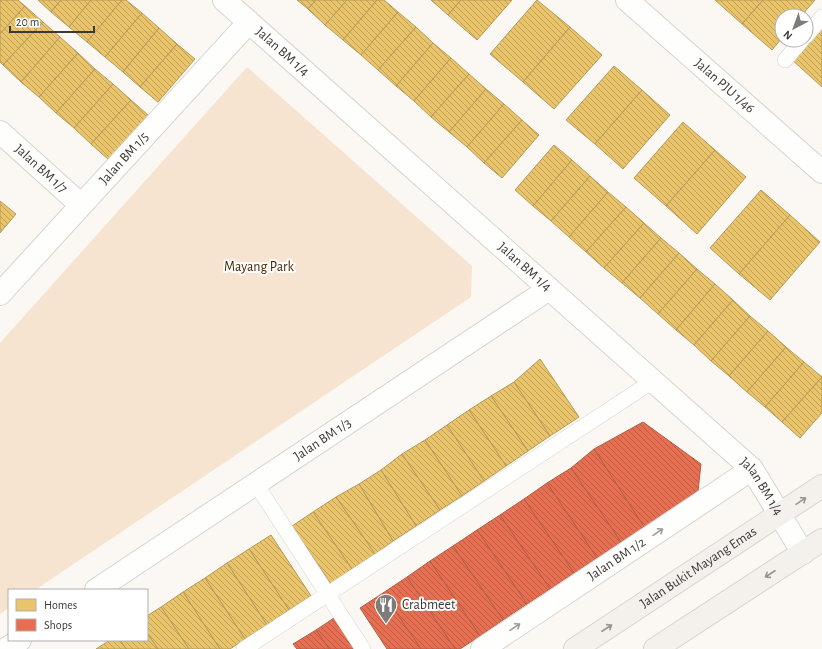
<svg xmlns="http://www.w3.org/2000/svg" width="822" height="649" font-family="'Alegreya Sans',sans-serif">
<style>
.park{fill:#f6e4d0}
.homes{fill:url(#homes-back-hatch);stroke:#b59a5a}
.shops{fill:url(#shops-back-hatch);stroke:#b35e49}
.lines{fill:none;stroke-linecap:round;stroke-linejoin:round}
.lane-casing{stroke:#d7d4d1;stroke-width:16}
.street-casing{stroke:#d7d4d1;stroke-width:24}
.secondary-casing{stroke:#d7d4d1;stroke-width:24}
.lane{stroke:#fefefd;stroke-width:15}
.street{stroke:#fefefd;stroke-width:22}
.secondary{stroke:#f4f1ed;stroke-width:22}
.oneway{stroke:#989491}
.oneway2{stroke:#9c9b99}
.labels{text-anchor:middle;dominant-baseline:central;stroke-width:4;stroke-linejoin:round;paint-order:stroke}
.street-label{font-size:14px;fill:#3b3835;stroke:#fff}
.park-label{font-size:14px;fill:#452700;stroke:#fff}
.poi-label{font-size:14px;fill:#3b3835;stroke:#fff;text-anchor:start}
</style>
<defs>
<pattern id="homes-back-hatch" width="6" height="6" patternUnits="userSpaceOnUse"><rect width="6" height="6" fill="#e9c46a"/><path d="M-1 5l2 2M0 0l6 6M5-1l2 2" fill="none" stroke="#bea058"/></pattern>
<pattern id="shops-back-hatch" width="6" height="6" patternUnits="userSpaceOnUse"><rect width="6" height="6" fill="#e76f51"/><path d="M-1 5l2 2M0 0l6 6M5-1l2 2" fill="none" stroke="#bc5c44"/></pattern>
</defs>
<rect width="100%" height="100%" fill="#fbf8f4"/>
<polygon class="park" points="247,67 472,266 471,297 35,590 9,590 9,608 0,614 0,343"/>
<g class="homes">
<polygon points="0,0 18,0 25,6 0,34"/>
<polygon points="38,0 61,0 51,12"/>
<polygon points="61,0 91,0 69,27 51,12"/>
<polygon points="91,0 122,0 87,42 69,27"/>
<polygon points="122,0 126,0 142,13 105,57 87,42"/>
<polygon points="297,0 316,0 308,9"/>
<polygon points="316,0 347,0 325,25 308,9"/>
<polygon points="347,0 377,0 343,40 325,25"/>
<polygon points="377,0 384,0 398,12 361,55 343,40"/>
<polygon points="431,0 461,0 448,15"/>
<polygon points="461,0 512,0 477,40 448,15"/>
<polygon points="537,0 570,27 523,82 490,54"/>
<polygon points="715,0 763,0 742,24"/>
<polygon points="763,0 815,0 801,16 782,16 782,38 772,50 742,24"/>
<polygon points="25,6 43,22 3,65 0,62 0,34"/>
<polygon points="398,12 416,27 378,70 361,55"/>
<polygon points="142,13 159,28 123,72 105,57"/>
<polygon points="822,21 822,87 790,58"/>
<polygon points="43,22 60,37 21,82 3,65"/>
<polygon points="416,27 433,43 396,86 378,70"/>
<polygon points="570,27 602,55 554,109 523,82"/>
<polygon points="159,28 177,44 140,87 123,72"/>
<polygon points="60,37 78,53 39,97 21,82"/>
<polygon points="433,43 451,58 414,101 396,86"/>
<polygon points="177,44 195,59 158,102 140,87"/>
<polygon points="78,53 95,69 56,113 39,97"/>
<polygon points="451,58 469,74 431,117 414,101"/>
<polygon points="614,66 642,90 595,144 566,120"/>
<polygon points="95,69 113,84 74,128 56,113"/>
<polygon points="469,74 486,89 449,132 431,117"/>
<polygon points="113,84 131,100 91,144 74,128"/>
<polygon points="486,89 504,104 467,147 449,132"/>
<polygon points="642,90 670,115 623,169 595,144"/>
<polygon points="131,100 148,115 109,160 91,144"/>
<polygon points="504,104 522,120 484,163 467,147"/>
<polygon points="522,120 539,135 502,178 484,163"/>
<polygon points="683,122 715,150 666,206 634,178"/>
<polygon points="554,145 572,160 533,206 515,190"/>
<polygon points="715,150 746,177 697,234 666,206"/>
<polygon points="572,160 590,176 551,221 533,206"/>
<polygon points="590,176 608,192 569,237 551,221"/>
<polygon points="761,190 790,215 739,274 710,248"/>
<polygon points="608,192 626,207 586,252 569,237"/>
<polygon points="0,201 16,214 0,233"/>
<polygon points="626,207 644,223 604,268 586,252"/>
<polygon points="790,215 820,242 770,300 739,274"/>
<polygon points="644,223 661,238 622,283 604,268"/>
<polygon points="661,238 679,253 640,298 622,283"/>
<polygon points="679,253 697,269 658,314 640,298"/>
<polygon points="697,269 715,284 676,330 658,314"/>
<polygon points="715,284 733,300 694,345 676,330"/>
<polygon points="733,300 750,316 711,361 694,345"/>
<polygon points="750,316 768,331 729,376 711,361"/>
<polygon points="768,331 786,347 747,392 729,376"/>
<polygon points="786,347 804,362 765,407 747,392"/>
<polygon points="540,359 579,417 550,436 514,382"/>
<polygon points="804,362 822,377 782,422 765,407"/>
<polygon points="822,377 822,413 800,438 782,422"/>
<polygon points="514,382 550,436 528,451 491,396"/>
<polygon points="491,396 528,451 506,466 469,410"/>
<polygon points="469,410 506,466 484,481 447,425"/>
<polygon points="447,425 484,481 462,496 425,440"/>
<polygon points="425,440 462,496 440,510 402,454"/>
<polygon points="402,454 440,510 416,526 381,470"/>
<polygon points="381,470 416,526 393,541 359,484"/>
<polygon points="359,484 393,541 375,554 336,497"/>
<polygon points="336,497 375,554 352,569 313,512"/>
<polygon points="313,512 352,569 331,584 292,526"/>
<polygon points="271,535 311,596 289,610 249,549"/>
<polygon points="249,549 289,610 267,625 227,563"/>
<polygon points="227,563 267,625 245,639 205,578"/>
<polygon points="205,578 245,639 230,649 220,649 183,592"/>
<polygon points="183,592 220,649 189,649 161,607"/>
<polygon points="161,607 189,649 158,649 147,633 147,616"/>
<polygon points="147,633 158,649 126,649 120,640 147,640"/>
<polygon points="110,640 120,640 126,649 96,649"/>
</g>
<g class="shops">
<polygon points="643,422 701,464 698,491 644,527 594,449"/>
<polygon points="594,449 644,527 621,542 571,468"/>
<polygon points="571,468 621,542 597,558 547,483"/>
<polygon points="547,483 597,558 574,573 524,499"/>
<polygon points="524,499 574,573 550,589 500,515"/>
<polygon points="500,515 550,589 527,604 477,530"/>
<polygon points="477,530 527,604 503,620 453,546"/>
<polygon points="453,546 503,620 480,636 430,561"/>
<polygon points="430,561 480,636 460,649 455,649 407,577"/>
<polygon points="407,577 455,649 421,649 383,593"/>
<polygon points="383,593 421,649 387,649 360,608"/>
<polygon points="337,616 358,649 329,649 316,630"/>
<polygon points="316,630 329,649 297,649 293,644"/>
</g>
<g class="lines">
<g class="lane-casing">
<g id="lane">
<polyline points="806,36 822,17"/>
<polyline points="785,60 802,40"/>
<polyline points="256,484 363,649"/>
<polyline points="244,649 653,381"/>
</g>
</g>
<g class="street-casing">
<g id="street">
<path id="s1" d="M 224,0 L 752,469 L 803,553"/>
<path id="s2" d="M 627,0 L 822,172"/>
<path id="s3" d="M 0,132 L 81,205"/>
<path id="s4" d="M 0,294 L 249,22"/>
<path id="s5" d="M 96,590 L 549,289"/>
<polyline points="6,649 20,640"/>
<path id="s6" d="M 482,649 L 752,469"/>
</g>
</g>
<g class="secondary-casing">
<g id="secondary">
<path id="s7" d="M 575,649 L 822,486"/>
<polyline points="655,649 822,540"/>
</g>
</g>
<use href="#lane" class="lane"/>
<use href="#street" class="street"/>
<use href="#secondary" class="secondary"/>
</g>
<defs><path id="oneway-shaft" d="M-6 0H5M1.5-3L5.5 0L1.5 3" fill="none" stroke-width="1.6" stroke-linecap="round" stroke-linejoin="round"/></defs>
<g class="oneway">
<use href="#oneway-shaft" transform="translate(801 501) rotate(-34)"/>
<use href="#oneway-shaft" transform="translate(770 574) rotate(147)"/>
<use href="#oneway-shaft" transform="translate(607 628) rotate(-33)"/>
</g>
<g class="oneway2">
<use href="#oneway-shaft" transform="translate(658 532) rotate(-34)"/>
<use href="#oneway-shaft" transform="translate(515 627) rotate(-34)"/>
</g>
<defs>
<g id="restaurant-pin" transform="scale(1.15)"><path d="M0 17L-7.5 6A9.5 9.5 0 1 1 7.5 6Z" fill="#7e7b78" stroke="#fff"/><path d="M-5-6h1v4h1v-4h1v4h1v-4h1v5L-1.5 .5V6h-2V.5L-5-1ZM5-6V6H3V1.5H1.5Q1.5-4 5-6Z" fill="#fff"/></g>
</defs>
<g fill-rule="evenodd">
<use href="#restaurant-pin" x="386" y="605"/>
</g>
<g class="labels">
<g class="street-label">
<text stroke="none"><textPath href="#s1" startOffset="78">Jalan BM 1/4</textPath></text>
<text stroke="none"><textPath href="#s2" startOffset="130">Jalan PJU 1/46</textPath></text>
<text stroke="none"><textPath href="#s4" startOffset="184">Jalan BM 1/5</textPath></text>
<text stroke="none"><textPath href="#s3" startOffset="55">Jalan BM 1/7</textPath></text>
<text stroke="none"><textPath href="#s1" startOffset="402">Jalan BM 1/4</textPath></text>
<text stroke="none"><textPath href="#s5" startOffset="272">Jalan BM 1/3</textPath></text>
<text stroke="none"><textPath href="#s1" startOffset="726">Jalan BM 1/4</textPath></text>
<text stroke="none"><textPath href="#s6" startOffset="162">Jalan BM 1/2</textPath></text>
<text stroke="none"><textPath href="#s7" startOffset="148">Jalan Bukit Mayang Emas</textPath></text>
</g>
<g class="park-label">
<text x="259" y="267">Mayang Park</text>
</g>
<g class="poi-label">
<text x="402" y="605">Crabmeet</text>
</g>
</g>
<rect x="8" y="589" width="140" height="52" fill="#ffffff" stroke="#b1afae"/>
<rect x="16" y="599" width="20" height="12" fill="#e9c46a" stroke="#b1afae"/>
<text x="44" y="609" font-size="12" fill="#3b3835">Homes</text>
<rect x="16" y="619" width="20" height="12" fill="#e76f51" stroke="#b1afae"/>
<text x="44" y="629" font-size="12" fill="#3b3835">Shops</text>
<g transform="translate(794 28) rotate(221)"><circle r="19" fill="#ffffff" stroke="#b1afae"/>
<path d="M0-3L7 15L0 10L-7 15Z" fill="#7e7b78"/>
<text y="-6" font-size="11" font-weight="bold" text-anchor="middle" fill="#3b3835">N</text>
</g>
<path d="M10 26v6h84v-6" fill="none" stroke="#3b3835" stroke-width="2"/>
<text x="16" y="26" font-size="12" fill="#3b3835" stroke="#ffffff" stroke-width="3" paint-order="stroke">20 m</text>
</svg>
